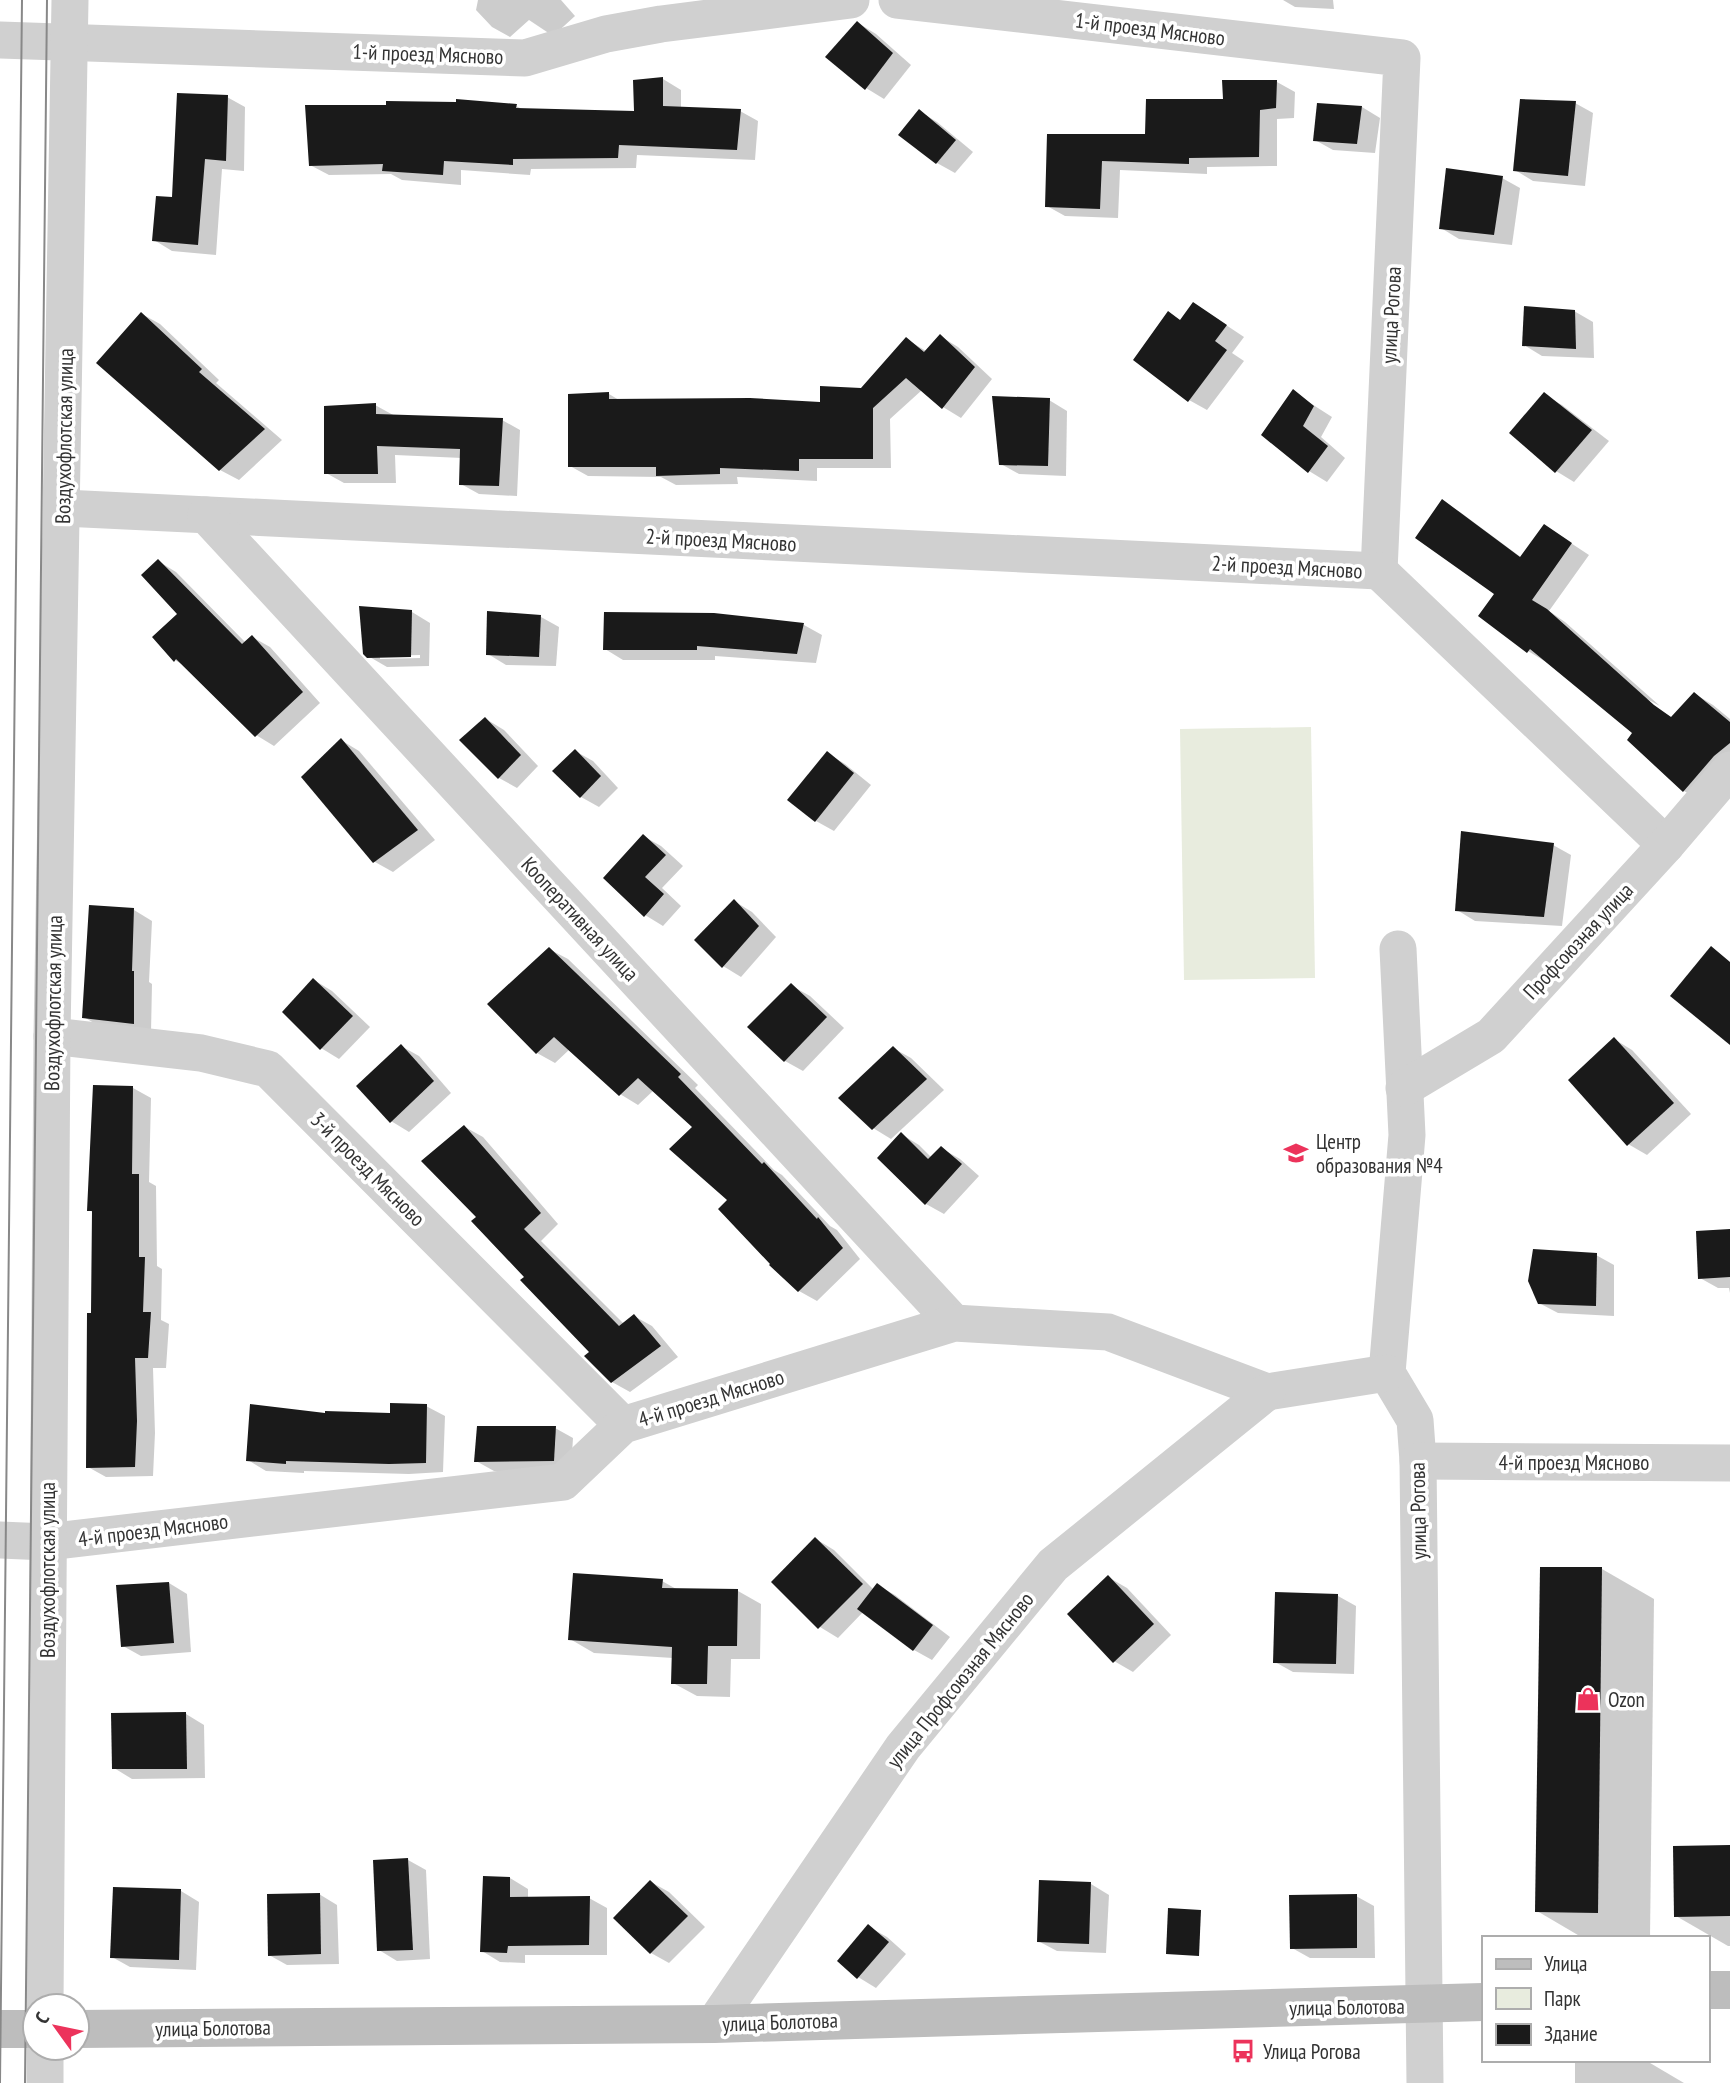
<svg xmlns="http://www.w3.org/2000/svg" width="1730" height="2083" font-family="'PT Sans Narrow',sans-serif">
<style>
.green{fill:#e8ecde}
.shadow{fill:#0003;fill-rule:evenodd}
.building{fill:#1a1a1a}
.lines{fill:none;stroke-linecap:round;stroke-linejoin:round}
.street{stroke:#d0d0d0;stroke-width:37}
.secondary{stroke:#bdbdbd;stroke-width:38}
.tram{stroke:#888;stroke-width:2}
.labels{text-anchor:middle;dominant-baseline:central;stroke-width:7;stroke-linejoin:round;paint-order:stroke}
.street-label{font-size:21px;fill:#333;stroke:#fff}
.poi-label{font-size:21px;fill:#333;stroke:#fff;text-anchor:start}
</style>
<rect width="100%" height="100%" fill="#fff"/>
<polygon class="green" points="1311,727 1315,978 1184,980 1180,729"/>
<g class="shadow">
<polygon points="478,0 561,0 575,16 553,36 529,20 510,37 492,27 476,10"/>
<polygon points="1283,0 1333,0 1334,9 1295,7"/>
<polygon points="858,23 876,34 911,65 884,99 866,88"/>
<polygon points="663,79 681,90 681,108 740,111 758,121 755,160 637,155 636,168 531,169 530,175 461,170 461,185 402,180 391,174 329,175 310,165 516,106 524,110 635,113"/>
<polygon points="1277,82 1295,92 1294,118 1277,119 1277,166 1207,167 1207,174 1120,170 1118,218 1065,216 1047,206 1048,136 1147,136 1225,100"/>
<polygon points="227,97 245,107 244,171 222,169 216,255 172,251 154,240"/>
<polygon points="1575,103 1593,113 1585,186 1533,181 1515,170"/>
<polygon points="1362,107 1380,118 1375,153 1333,150 1315,140"/>
<polygon points="919,111 937,122 973,152 955,173 937,163"/>
<polygon points="1502,178 1520,188 1512,245 1459,239 1441,228"/>
<polygon points="1574,311 1593,322 1594,358 1542,356 1524,345"/>
<polygon points="142,314 160,324 219,380 216,383 282,440 239,480 220,470 98,363"/>
<polygon points="1169,314 1182,321 1211,315 1244,337 1232,353 1244,361 1207,410 1189,400"/>
<polygon points="940,336 958,347 992,379 961,418 943,407 922,390 890,419 891,468 817,468 817,481 737,477 738,484 676,485 661,477 588,476 570,466 609,394 619,400 822,403 861,389 906,339 926,351"/>
<polygon points="1293,392 1332,417 1321,437 1345,458 1327,482 1309,471"/>
<polygon points="1544,395 1562,405 1609,441 1574,482 1556,471"/>
<polygon points="1049,400 1067,411 1066,476 1019,474 1001,464"/>
<polygon points="375,405 395,416 502,420 520,430 517,496 479,494 461,484 462,458 395,455 396,483 344,483 326,473"/>
<polygon points="1442,502 1460,512 1522,558 1545,526 1589,555 1549,611 1565,622 1660,706 1647,699 1645,702 1673,718 1695,694 1713,705 1730,719 1730,769 1702,801 1684,791 1629,740 1635,733 1546,662 1528,651"/>
<polygon points="158,561 176,572 246,643 252,637 270,647 320,703 274,746 256,735 188,668 175,660 180,614"/>
<path d="M 412,612 L 430,623 L 429,666 L 387,667 L 368,656 ZM 420,655 L 420,658 L 380,659 L 380,656 Z"/>
<polygon points="714,614 804,625 822,635 816,663 715,656 715,660 623,660 605,649"/>
<polygon points="541,617 559,627 556,666 506,665 488,654"/>
<polygon points="486,719 504,730 538,766 517,788 499,778"/>
<polygon points="341,740 359,751 435,840 393,872 375,862 303,777"/>
<polygon points="575,751 593,761 618,788 599,807 581,797"/>
<polygon points="827,753 845,764 871,785 834,831 816,821"/>
<polygon points="643,836 661,846 683,866 662,888 681,906 663,926 645,915"/>
<polygon points="1553,845 1571,855 1562,926 1475,921 1457,910"/>
<polygon points="734,901 752,912 776,937 741,977 723,966"/>
<polygon points="134,910 152,921 149,982 152,984 151,1033 102,1028 84,1017"/>
<polygon points="549,949 568,959 698,1085 695,1088 774,1170 782,1175 830,1226 837,1230 860,1259 817,1301 799,1291 729,1200 694,1127 654,1090 638,1105 620,1094 570,1049 555,1063 537,1053"/>
<polygon points="314,980 332,991 370,1027 339,1059 321,1048"/>
<polygon points="792,986 810,996 844,1028 803,1071 785,1061"/>
<polygon points="1614,1039 1632,1050 1691,1114 1647,1155 1628,1144"/>
<polygon points="401,1046 419,1056 451,1093 409,1132 391,1121"/>
<polygon points="893,1048 911,1058 944,1090 891,1139 873,1128"/>
<polygon points="133,1088 151,1098 149,1182 156,1186 157,1266 162,1269 161,1320 169,1324 166,1368 153,1368 155,1433 153,1476 106,1477 88,1467 94,1213 89,1210"/>
<polygon points="465,1127 483,1137 558,1224 541,1241 624,1324 634,1316 652,1326 678,1357 630,1392 612,1382 591,1352 478,1217"/>
<polygon points="901,1134 919,1145 932,1158 941,1148 960,1159 979,1176 944,1214 926,1204 879,1158"/>
<polygon points="1730,1231 1730,1293 1729,1288 1718,1288 1700,1278"/>
<polygon points="1596,1255 1614,1265 1614,1316 1558,1313 1539,1303"/>
<polygon points="426,1406 445,1416 443,1472 409,1474 304,1471 304,1473 266,1471 248,1460 326,1415 392,1415"/>
<polygon points="555,1428 573,1438 571,1471 494,1471 476,1461"/>
<polygon points="816,1539 834,1550 874,1590 877,1585 895,1595 950,1637 932,1660 914,1650 864,1611 838,1638 820,1627"/>
<polygon points="1602,1569 1654,1599 1650,1938 1583,1938 1537,1911"/>
<polygon points="1108,1577 1127,1588 1171,1635 1133,1672 1114,1661"/>
<polygon points="662,1581 678,1590 738,1591 761,1604 760,1659 731,1659 730,1697 697,1696 673,1683 673,1658 594,1653 570,1639"/>
<polygon points="169,1583 187,1594 191,1652 141,1656 123,1646"/>
<polygon points="1338,1596 1356,1606 1354,1674 1293,1672 1275,1662"/>
<polygon points="186,1714 204,1725 205,1778 132,1779 114,1768"/>
<polygon points="1730,1847 1730,1946 1728,1946 1676,1916"/>
<polygon points="408,1860 426,1870 430,1959 397,1961 379,1950"/>
<polygon points="510,1878 528,1889 528,1898 589,1898 607,1908 607,1955 525,1955 525,1963 500,1962 482,1951"/>
<polygon points="651,1882 669,1892 705,1927 669,1963 651,1953"/>
<polygon points="1040,1882 1091,1884 1109,1895 1106,1953 1057,1951 1038,1941"/>
<polygon points="181,1891 199,1902 196,1970 130,1967 112,1957"/>
<polygon points="319,1894 337,1905 339,1964 287,1965 269,1955"/>
<polygon points="1356,1896 1374,1906 1375,1958 1310,1958 1292,1948"/>
<polygon points="869,1927 887,1937 906,1954 876,1988 858,1977"/>
<polygon points="1575,2060 1645,2060 1684,2083 1575,2083"/>
</g>
<g class="building">
<polygon points="857,21 893,53 865,90 825,57"/>
<polygon points="663,77 663,106 741,109 737,150 619,145 618,158 513,159 513,165 444,161 443,175 382,171 383,164 309,166 305,105 386,105 386,101 456,102 456,99 517,104 516,108 634,111 633,80"/>
<polygon points="1222,80 1277,80 1276,108 1260,110 1259,157 1189,158 1189,164 1102,161 1100,209 1045,207 1047,134 1145,134 1146,99 1223,99"/>
<polygon points="177,93 228,95 226,161 205,159 198,245 152,241 156,196 172,197"/>
<polygon points="1520,99 1576,101 1568,176 1513,171"/>
<polygon points="1317,103 1362,106 1357,144 1313,141"/>
<polygon points="919,109 956,140 936,164 898,135"/>
<polygon points="1446,168 1503,176 1494,235 1439,229"/>
<polygon points="1193,302 1227,325 1215,341 1227,350 1188,402 1133,360 1168,311 1180,320"/>
<polygon points="1524,306 1575,310 1576,349 1522,346"/>
<polygon points="141,312 202,369 199,372 265,429 219,471 96,363"/>
<polygon points="940,334 975,367 942,409 906,378 873,408 873,459 799,459 799,471 720,468 720,474 656,476 656,467 568,467 568,394 609,392 609,399 750,398 820,402 820,386 861,388 906,337 924,352"/>
<polygon points="1293,389 1314,406 1303,426 1328,446 1308,473 1261,435"/>
<polygon points="1544,392 1592,430 1555,473 1509,433"/>
<polygon points="992,396 1050,398 1048,466 999,465"/>
<polygon points="376,403 376,414 503,418 499,486 459,485 460,449 377,446 378,474 324,474 324,406"/>
<polygon points="1442,499 1520,557 1544,524 1572,543 1532,600 1547,609 1654,705 1671,717 1694,692 1730,722 1730,743 1714,756 1683,792 1627,740 1632,733 1530,649 1527,653 1478,616 1494,594 1415,538"/>
<polygon points="158,559 242,644 252,635 303,692 255,737 176,659 174,662 152,637 177,614 141,575"/>
<polygon points="359,606 412,610 411,657 367,658 363,654"/>
<polygon points="487,611 541,615 539,657 486,655"/>
<polygon points="604,612 714,613 804,623 797,654 697,646 697,650 603,650"/>
<polygon points="485,717 521,755 498,779 459,740"/>
<polygon points="341,738 418,830 373,863 301,777"/>
<polygon points="575,749 601,776 580,798 552,771"/>
<polygon points="827,751 854,773 815,822 787,800"/>
<polygon points="1461,831 1554,843 1544,917 1455,911"/>
<polygon points="643,834 666,855 645,877 664,894 644,917 603,878"/>
<polygon points="734,899 759,926 722,968 694,940"/>
<polygon points="89,905 134,908 132,971 134,971 134,1024 82,1018"/>
<polygon points="1711,946 1730,962 1730,1045 1670,996"/>
<polygon points="549,947 681,1074 678,1077 762,1164 764,1162 817,1219 818,1217 843,1248 798,1292 769,1265 770,1264 718,1209 727,1200 669,1149 692,1127 638,1078 619,1096 554,1037 536,1054 487,1004"/>
<polygon points="313,978 353,1016 320,1050 282,1012"/>
<polygon points="791,983 827,1017 784,1062 747,1027"/>
<polygon points="1614,1037 1674,1103 1627,1146 1568,1080"/>
<polygon points="401,1044 434,1081 390,1123 356,1086"/>
<polygon points="893,1046 927,1079 872,1130 838,1098"/>
<polygon points="93,1085 133,1086 132,1174 139,1174 139,1257 145,1257 143,1312 151,1312 148,1358 135,1358 137,1421 135,1467 86,1468 87,1313 91,1313 92,1211 87,1211"/>
<polygon points="464,1125 541,1213 524,1229 619,1326 634,1314 661,1346 611,1383 584,1356 589,1352 520,1280 524,1277 471,1221 476,1217 421,1161"/>
<polygon points="901,1132 928,1159 941,1146 962,1164 925,1205 877,1158"/>
<polygon points="1730,1229 1730,1277 1698,1279 1696,1231"/>
<polygon points="1533,1249 1597,1253 1596,1306 1538,1304 1528,1281"/>
<polygon points="390,1403 427,1404 426,1463 389,1464 286,1461 286,1464 246,1461 250,1404 325,1413 325,1411 390,1413"/>
<polygon points="477,1426 556,1426 554,1461 474,1462"/>
<polygon points="815,1537 863,1584 818,1629 771,1582"/>
<polygon points="1540,1567 1602,1567 1598,1913 1535,1912"/>
<polygon points="573,1573 663,1579 662,1588 738,1589 737,1646 708,1646 707,1684 671,1684 672,1647 568,1640"/>
<polygon points="1108,1575 1154,1624 1113,1663 1067,1614"/>
<polygon points="169,1582 174,1643 121,1647 116,1585"/>
<polygon points="877,1583 933,1625 913,1651 857,1609"/>
<polygon points="1275,1592 1338,1594 1336,1664 1273,1663"/>
<polygon points="186,1712 187,1769 112,1769 111,1713"/>
<polygon points="1730,1845 1730,1916 1674,1917 1673,1846"/>
<polygon points="408,1858 413,1950 377,1951 373,1860"/>
<polygon points="483,1876 510,1877 510,1897 590,1896 589,1945 508,1946 507,1953 480,1952"/>
<polygon points="650,1880 688,1916 650,1954 613,1918"/>
<polygon points="1039,1880 1091,1882 1089,1944 1037,1942"/>
<polygon points="113,1887 181,1889 179,1960 110,1958"/>
<polygon points="320,1893 321,1954 268,1956 267,1894"/>
<polygon points="1357,1894 1357,1948 1290,1949 1289,1895"/>
<polygon points="1168,1908 1201,1910 1199,1956 1166,1954"/>
<polygon points="868,1924 889,1942 857,1979 837,1961"/>
</g>
<g class="lines">
<g class="street">
<polyline points="897,0 1402,58 1379,571"/>
<polyline points="0,40 525,58 606,34 661,24 851,0"/>
<polyline points="63,508 1379,571"/>
<polyline points="206,515 954,1323"/>
<polyline points="1379,571 1666,845"/>
<polyline points="1398,949 1407,1135 1387,1373 1415,1420 1418,1461 1425,2083"/>
<polyline points="52,1036 201,1053 268,1069 623,1425"/>
<polyline points="1404,1088 1491,1036 1666,845 1730,770"/>
<polyline points="1418,1461 1730,1463"/>
<polyline points="0,1540 47,1542 563,1482 623,1425 954,1323 1108,1332 1267,1392 1387,1373"/>
<polyline points="45,2006 52,1036 70,0"/>
<polyline points="714,2024 903,1747 1053,1565 1267,1392"/>
<polyline points="45,2083 45,2048"/>
</g>
<g class="secondary">
<polyline points="1707,1990 1730,1990"/>
<polyline points="0,2029 35,2029"/>
<polyline points="77,2029 714,2024 1483,2002"/>
</g>
<g class="tram">
<polyline points="0,2083 22,0"/>
<polyline points="25,2083 47,0"/>
</g>
</g>
<defs>
<g id="school-bare" transform="scale(1.89)"><path d="M0-5L7-2L0 1L-7-2ZM-4 1L0 2.5L4 1V4Q0 6-4 4Z" fill="#ec335b" stroke="#fff" stroke-width="2.5" paint-order="stroke"/></g>
<g id="shop-bare" transform="scale(1.89)"><path d="M-5-2.5h2.3a2.7 3.5 0 0 1 5.4 0H5L5.5 6h-11ZM-1.5-2.5h3a1.5 2.3 0 0 0-3 0Z" fill="#ec335b" stroke="#fff" stroke-width="2.5" paint-order="stroke"/></g>
<g id="bus-bare" transform="scale(1.89)"><path d="M-5-6H5V4H4V6H2V4H-2V6H-4V4H-5ZM-3.5-4V0h7V-4ZM-3.5 1.2v1.5H-2V1.2ZM2 1.2v1.5H3.5V1.2Z" fill="#ec335b" stroke="#fff" stroke-width="2.5" paint-order="stroke"/></g>
</defs>
<g fill-rule="evenodd">
<use href="#school-bare" x="1296" y="1153"/>
<use href="#shop-bare" x="1588" y="1699"/>
<use href="#bus-bare" x="1243" y="2051"/>
</g>
<g class="labels">
<g class="street-label">
<text transform="translate(1150 29) rotate(7)">1-й проезд Мясново</text>
<text transform="translate(428 54) rotate(2)">1-й проезд Мясново</text>
<text transform="translate(1391 315) rotate(-87)">улица Рогова</text>
<text transform="translate(64 436) rotate(-89)">Воздухофлотская улица</text>
<text transform="translate(721 540) rotate(3)">2-й проезд Мясново</text>
<text transform="translate(1287 567) rotate(3)">2-й проезд Мясново</text>
<text transform="translate(580 919) rotate(47)">Кооперативная улица</text>
<text transform="translate(1578 941) rotate(-47)">Профсоюзная улица</text>
<text transform="translate(53 1003) rotate(-89)">Воздухофлотская улица</text>
<text transform="translate(368 1169) rotate(45)">3-й проезд Мясново</text>
<text transform="translate(711 1398) rotate(-17)">4-й проезд Мясново</text>
<text x="1574" y="1462">4-й проезд Мясново</text>
<text transform="translate(1418 1511) rotate(-91)">улица Рогова</text>
<text transform="translate(153 1530) rotate(-7)">4-й проезд Мясново</text>
<text transform="translate(47 1570) rotate(-90)">Воздухофлотская улица</text>
<text transform="translate(960 1680) rotate(-51)">улица Профсоюзная Мясново</text>
<text transform="translate(1347 2007) rotate(-1)">улица Болотова</text>
<text transform="translate(780 2022) rotate(-2)">улица Болотова</text>
<text transform="translate(213 2028) rotate(-1)">улица Болотова</text>
</g>
<g class="poi-label">
<text x="1316" y="1141">Центр<tspan x="1316" dy="24">образования №4</tspan></text>
<text x="1608" y="1699">Ozon</text>
<text x="1263" y="2051">Улица Рогова</text>
</g>
</g>
<rect x="1482" y="1936" width="228" height="126" fill="#ffffff" stroke="#adadad" stroke-width="2"/>
<rect x="1496" y="1959" width="35" height="10" fill="#bdbdbd" stroke="#adadad" stroke-width="2"/>
<text x="1544" y="1971" font-size="21" fill="#333333">Улица</text>
<rect x="1496" y="1988" width="35" height="21" fill="#e8ecde" stroke="#adadad" stroke-width="2"/>
<text x="1544" y="2006" font-size="21" fill="#333333">Парк</text>
<rect x="1496" y="2024" width="35" height="21" fill="#1a1a1a" stroke="#adadad" stroke-width="2"/>
<text x="1544" y="2041" font-size="21" fill="#333333">Здание</text>
<g transform="translate(56 2027) rotate(303)"><circle r="33" fill="#ffffff" stroke="#adadad" stroke-width="2"/>
<path d="M0-5L12 26L0 18L-12 26Z" fill="#ec335b"/>
<text y="-10" font-size="19" font-weight="bold" text-anchor="middle" fill="#333333">С</text>
</g>
</svg>
